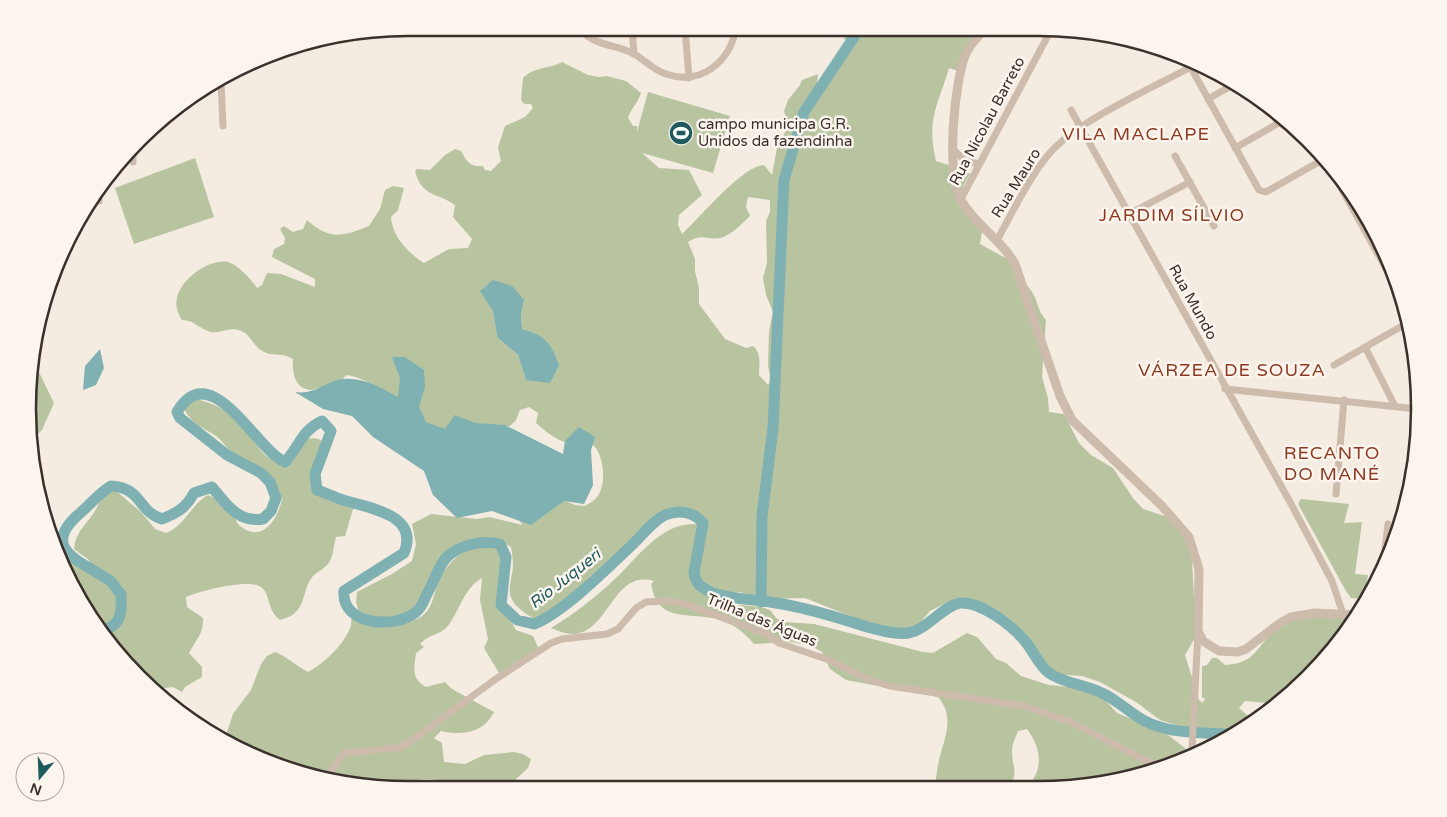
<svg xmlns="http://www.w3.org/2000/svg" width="1447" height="817" font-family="'Varela Round',sans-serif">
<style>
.green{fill:#b8c4a0;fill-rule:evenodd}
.water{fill:#7fb0b2}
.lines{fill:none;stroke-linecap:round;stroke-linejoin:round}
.river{stroke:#7fb0b2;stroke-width:11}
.minor{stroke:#cdbbac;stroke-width:7}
.tertiary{stroke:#cdbbac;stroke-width:9}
.labels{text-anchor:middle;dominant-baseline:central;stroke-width:5;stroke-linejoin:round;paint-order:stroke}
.street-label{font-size:15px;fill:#3b302b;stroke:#fbf5ee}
.poi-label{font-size:15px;fill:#3b302b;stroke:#fbf5ee;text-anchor:start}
.water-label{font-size:16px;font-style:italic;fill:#1f5a5e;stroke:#fbf5ee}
.quarter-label{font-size:18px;letter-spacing:1px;fill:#8c3b22;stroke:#fbf5ee}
.rim{fill:none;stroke:#3b302b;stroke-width:2.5}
</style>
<rect width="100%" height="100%" fill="#f4ebe1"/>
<g class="green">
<path d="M 848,28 L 982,28 L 958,71 L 949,68 C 938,105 926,120 936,161 L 958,168 L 958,165 L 970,174 L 963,186 L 965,204 L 982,232 L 980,244 L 1009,260 C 1012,272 1025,281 1032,292 C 1038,301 1037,310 1046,320 L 1042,377 L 1048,398 L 1049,412 L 1064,414 L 1079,443 L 1091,455 L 1113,468 L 1133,498 L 1143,509 L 1174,519 L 1188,543 L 1192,560 L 1196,636 L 1185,655 L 1199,700 L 1203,703 L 1205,698 L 1202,698 L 1202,666 L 1207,665 L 1212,658 L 1217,658 L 1225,665 C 1257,663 1255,647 1276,629 C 1299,610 1328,615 1355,617 L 1308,678 L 1277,704 L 1245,701 L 1239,708 L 1246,714 L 1252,724 L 1235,733 L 1180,726 L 1160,720 L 1136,702 L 1100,682 L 1082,676 L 1051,674 L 1043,668 C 1015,637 996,613 956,598 L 930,611 L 918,625 L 908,629 L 899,630 L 870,624 L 805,598 L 767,599 L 739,592 L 729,593 L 723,600 L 730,607 L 741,605 L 761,607 L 770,610 L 776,618 L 785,622 L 814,624 L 923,652 L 933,653 L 967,633 L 977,637 L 996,659 L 1006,663 L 1021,676 L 1049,685 L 1089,689 L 1098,692 L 1117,713 L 1164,732 L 1185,748 L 1187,754 L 1191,755 L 1161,769 L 1088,786 L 1028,786 C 1044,769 1041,747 1027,729 L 1018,731 C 1016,737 1012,744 1012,751 C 1012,768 1018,767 1011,787 L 934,787 C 937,777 937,766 940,756 C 946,735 954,715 938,697 L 846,680 L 830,669 L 822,652 L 813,647 L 792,642 L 754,644 C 743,631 729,620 712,618 C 682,613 658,621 651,584 L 654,581 C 613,569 610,631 574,634 C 566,634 558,631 551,628 C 573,615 597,596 615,579 C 640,555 665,517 703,525 L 703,516 C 669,485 632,554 609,572 C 593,584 575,594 558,605 L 551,612 L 547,621 C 535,620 529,617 520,609 C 504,596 511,584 513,567 C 513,560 512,553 511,547 C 505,544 499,540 493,539 C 469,536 440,559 432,580 C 428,589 432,601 425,610 C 417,618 405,617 396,615 L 390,623 L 392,625 C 404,624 420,621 427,611 C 433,604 435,591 438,582 C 450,558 472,539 499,546 C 504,559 501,571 501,585 C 501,600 508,617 516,630 L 533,636 L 538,647 L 532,655 L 499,673 L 484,648 L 488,639 L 480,600 L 482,578 C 463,589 460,611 447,627 C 440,635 429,634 420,644 L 424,647 L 416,653 C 414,669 411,678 426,687 L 445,682 L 452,689 L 494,712 C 484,733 461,736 441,731 L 434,738 L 442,743 L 444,762 L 465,764 L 484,755 L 514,752 L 523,754 L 531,759 L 528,768 L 514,781 C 493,780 473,782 452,781 C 443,781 434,779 425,779 C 410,779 398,789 384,789 L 286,769 L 224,741 L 233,714 L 251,690 L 261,664 L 267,656 L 275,652 C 288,657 296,666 308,672 C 322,666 355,635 351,619 L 361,620 L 356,602 L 357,592 L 392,574 L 412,561 L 416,544 L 412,524 L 431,514 L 477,519 L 489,517 L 522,525 L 516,514 L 556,497 L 575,505 L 585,506 C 590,503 596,500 599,494 C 606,482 604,456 594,446 C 586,439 577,445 568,443 C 557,441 544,430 536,423 L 538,413 L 529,407 L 520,410 L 516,420 L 510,426 L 490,427 L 449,443 C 423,423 378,378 346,375 C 339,385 334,385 323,387 C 319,387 314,390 311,390 C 294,389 292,371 293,359 C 283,352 275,357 264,352 C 255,348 252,338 245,333 C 231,324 222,334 211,332 C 199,329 195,320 182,320 C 178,314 175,306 177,298 C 180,280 209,258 228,262 C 238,265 252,280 257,288 L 262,285 L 267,273 L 281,274 L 315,287 L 315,279 L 272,257 L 274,249 L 284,244 L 285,238 L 280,229 L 284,226 L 293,232 L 303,229 L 307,220 C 330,241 343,236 369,226 L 380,209 L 385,190 L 393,186 L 404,188 L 398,210 L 391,217 C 392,236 408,253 424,263 L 449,249 L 468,248 L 472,239 L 453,217 L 455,205 C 436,192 422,197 415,171 L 417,169 L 430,170 L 445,155 L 455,149 L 461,151 C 467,162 470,167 483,166 L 485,170 L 491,171 L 501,161 L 498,147 L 505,126 L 525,117 L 533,108 L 531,104 L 524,104 L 521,100 L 523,78 C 533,67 549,69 562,62 L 588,75 L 598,77 L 607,76 L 626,81 L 641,93 C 638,103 631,108 628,118 L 633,126 L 637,126 L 637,132 L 648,92 L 730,116 L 713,173 L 642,153 L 659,168 L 689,170 L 702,195 L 679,215 L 678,225 L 682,234 C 700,218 742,166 764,165 L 772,175 L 777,148 L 788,126 L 784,111 L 788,100 L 800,85 L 802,80 L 818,74 L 817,83 L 826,85 L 856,42 L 853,39 L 844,40 ZM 748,197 L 770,200 L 770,212 L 766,221 L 767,263 L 763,278 L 766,295 L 773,312 L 769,331 L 768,366 L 771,380 L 768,385 L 759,375 C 759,365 762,353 753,346 L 746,348 L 725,339 L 699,304 L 699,288 L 695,271 L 695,259 L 688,242 C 702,233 706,240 720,238 C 730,236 743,223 750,216 L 746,207 ZM 524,300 L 521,315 L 522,329 L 535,333 L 526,380 L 518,355 L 497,337 L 493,311 Z"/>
<polygon points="195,158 214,217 134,244 115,188"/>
<polygon points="35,364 54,403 42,430 30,442 28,433"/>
<path d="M 188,398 C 208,400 229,410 243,424 C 253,436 259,456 276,461 C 301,469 293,430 321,440 C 324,457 313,472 312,489 C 326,502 339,504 358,506 L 353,509 L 345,536 L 336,537 C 333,547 334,559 326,566 C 322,570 317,572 313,576 C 300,591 309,613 280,620 C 266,609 271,594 261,587 C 249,578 199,591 186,597 L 187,607 L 203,618 C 204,633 196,640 189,653 L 202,667 L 202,677 L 185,687 L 182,692 L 173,687 L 157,689 L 122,659 L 61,562 L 69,561 L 90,568 L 89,560 L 74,549 C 76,532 84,527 93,514 C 98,507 101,497 105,489 L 115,490 L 141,512 L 155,529 L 166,533 C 185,526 191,504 208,495 C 218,499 227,506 233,514 C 235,517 236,522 239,525 C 262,545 278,519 282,499 C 273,474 252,467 232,452 C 226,448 222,440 216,436 C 202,427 188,422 183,405 Z"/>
<polygon points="1301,499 1349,504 1344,523 1362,522 1355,574 1368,575 1364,599 1351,598 1346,591 1298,504"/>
</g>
<g class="water">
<path d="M 493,280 L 512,286 L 524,300 L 521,315 L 522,329 C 545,335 551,343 559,365 L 550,383 L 526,380 L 518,355 L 497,337 L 493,311 L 480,291 Z"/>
<polygon points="100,349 104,368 96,385 83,390 85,366"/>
<path d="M 392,357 L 405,357 L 424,370 L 425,387 L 419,407 L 426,422 L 445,429 L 455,415 L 475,423 L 505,425 L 563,454 L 565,441 L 579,427 L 595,437 L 591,450 L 593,485 L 584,504 L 564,501 L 531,525 L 492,511 L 457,518 L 433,495 L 424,471 L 373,437 L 352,416 L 323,409 L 295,392 C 316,395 325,381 343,379 C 364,377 381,388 398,397 L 400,378 Z"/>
</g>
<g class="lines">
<g class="river">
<polyline points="761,602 762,516 773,428 784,180 804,112 860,28"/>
<path d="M 103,630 C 122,626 122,610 121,594 C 117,590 114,584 109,580 C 81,561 39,549 79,514 C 90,505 99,493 111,486 C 143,488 137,511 162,519 C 177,513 186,508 194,493 L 212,487 C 226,504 238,523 263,519 L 271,511 L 276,498 L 270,482 L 261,473 L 227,455 L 180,418 L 177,412 C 211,355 256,450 285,462 C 299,447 302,430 322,421 L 331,431 L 315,474 L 317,490 C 326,493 334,497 343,500 C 368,508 420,514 404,553 L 344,591 C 341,626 396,629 416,612 C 421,608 424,601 426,596 C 433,584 438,567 446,558 C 460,544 483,540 500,544 L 506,557 L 501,605 L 517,620 L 534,624 C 563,613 612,564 636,541 C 645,532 653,521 665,515 C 679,509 694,512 703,523 L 694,573 C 696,585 702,588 713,593 C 734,600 755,599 776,603 C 808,608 837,617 867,627 C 880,630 895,635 908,633 C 927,630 944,605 960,603 C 981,601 1012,626 1024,640 C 1033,650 1039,666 1049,673 C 1062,683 1087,685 1102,693 C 1117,700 1129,712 1143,720 C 1167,734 1205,733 1232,734"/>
</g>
<g class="minor">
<path d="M 579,28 C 592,46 616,44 634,54 C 645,60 653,70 666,74 C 701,86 730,62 736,28"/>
<polyline points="632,28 634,54"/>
<polyline points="685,28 689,78"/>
<polyline points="1186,59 1259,190 1266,192 1324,159"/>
<polyline points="221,83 223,126"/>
<polyline points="1208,99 1236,83"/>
<polyline points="1071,110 1290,502 1332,581 1343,614"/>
<polyline points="1235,148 1286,119"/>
<polyline points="953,149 965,161 979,164"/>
<polyline points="133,153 133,162"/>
<polyline points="1175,156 1214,226"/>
<polyline points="1326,161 1402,297"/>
<polyline points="961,199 1052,28"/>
<polyline points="90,201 99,201"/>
<polyline points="1129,214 1190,182"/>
<path d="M 997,240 C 1013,212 1028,179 1049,154 C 1077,121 1150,89 1189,68"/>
<polyline points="1365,347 1395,406"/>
<polyline points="1334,365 1409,322"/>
<polyline points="1225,389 1418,409"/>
<polyline points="1336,494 1344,400"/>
<polyline points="1383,567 1388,524"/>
<polyline points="1189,756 1192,749 1198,631"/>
<polyline points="327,777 344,753 403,747 493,681 551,643 562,639 607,634 618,629 636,608 646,602 668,601 685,604 764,633 779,643 829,660 872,681 890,686 1024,706 1068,721 1149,762 1167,766"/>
</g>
<path class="tertiary" d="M 985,28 C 978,37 969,45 965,56 C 954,85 946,173 961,200 C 975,225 1001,239 1015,264 L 1060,396 L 1072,420 L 1162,506 L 1189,537 L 1199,569 L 1198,631 L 1203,641 L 1219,651 L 1238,652 L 1246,649 L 1280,623 L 1291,617 L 1315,613 L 1356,615"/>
</g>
<defs>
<g id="stadium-disc" transform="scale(1.25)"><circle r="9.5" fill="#1f5a5e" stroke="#fbf5ee"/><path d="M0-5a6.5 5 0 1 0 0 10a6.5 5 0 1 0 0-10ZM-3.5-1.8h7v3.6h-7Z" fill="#fff"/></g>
</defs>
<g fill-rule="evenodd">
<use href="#stadium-disc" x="681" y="133"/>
</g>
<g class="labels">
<g class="street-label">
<text transform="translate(987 121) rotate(-62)">Rua Nicolau Barreto</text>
<text transform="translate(1016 183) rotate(-58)">Rua Mauro</text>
<text transform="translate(1193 302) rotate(61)">Rua Mundo</text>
<text transform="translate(762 620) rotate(22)">Trilha das Águas</text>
</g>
<g class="poi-label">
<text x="698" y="124">campo municipa G.R.<tspan x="698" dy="17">Unidos da fazendinha</tspan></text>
</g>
<g class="water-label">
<text transform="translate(565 579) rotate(-38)">Rio Juqueri</text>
</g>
<g class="quarter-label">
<text x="1136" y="134">VILA MACLAPE</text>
<text x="1172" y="215">JARDIM SÍLVIO</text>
<text x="1232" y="370">VÁRZEA DE SOUZA</text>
<text x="1332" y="453">RECANTO<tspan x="1332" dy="21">DO MANÉ</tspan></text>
</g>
</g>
<path d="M0 0H1447V817H0ZM408 36H1039A372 372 0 0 1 1411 408V409A372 372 0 0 1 1039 781H408A372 372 0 0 1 36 409V408A372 372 0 0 1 408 36Z" fill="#fbf5ee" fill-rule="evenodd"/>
<path class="rim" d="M408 36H1039A372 372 0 0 1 1411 408V409A372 372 0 0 1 1039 781H408A372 372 0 0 1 36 409V408A372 372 0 0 1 408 36Z"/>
<g transform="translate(40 777) rotate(199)"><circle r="24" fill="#fbf5ee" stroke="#aea6a0"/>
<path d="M0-4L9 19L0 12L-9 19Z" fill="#1f5a5e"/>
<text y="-8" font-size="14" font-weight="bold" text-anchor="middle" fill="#3b302b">N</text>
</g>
</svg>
